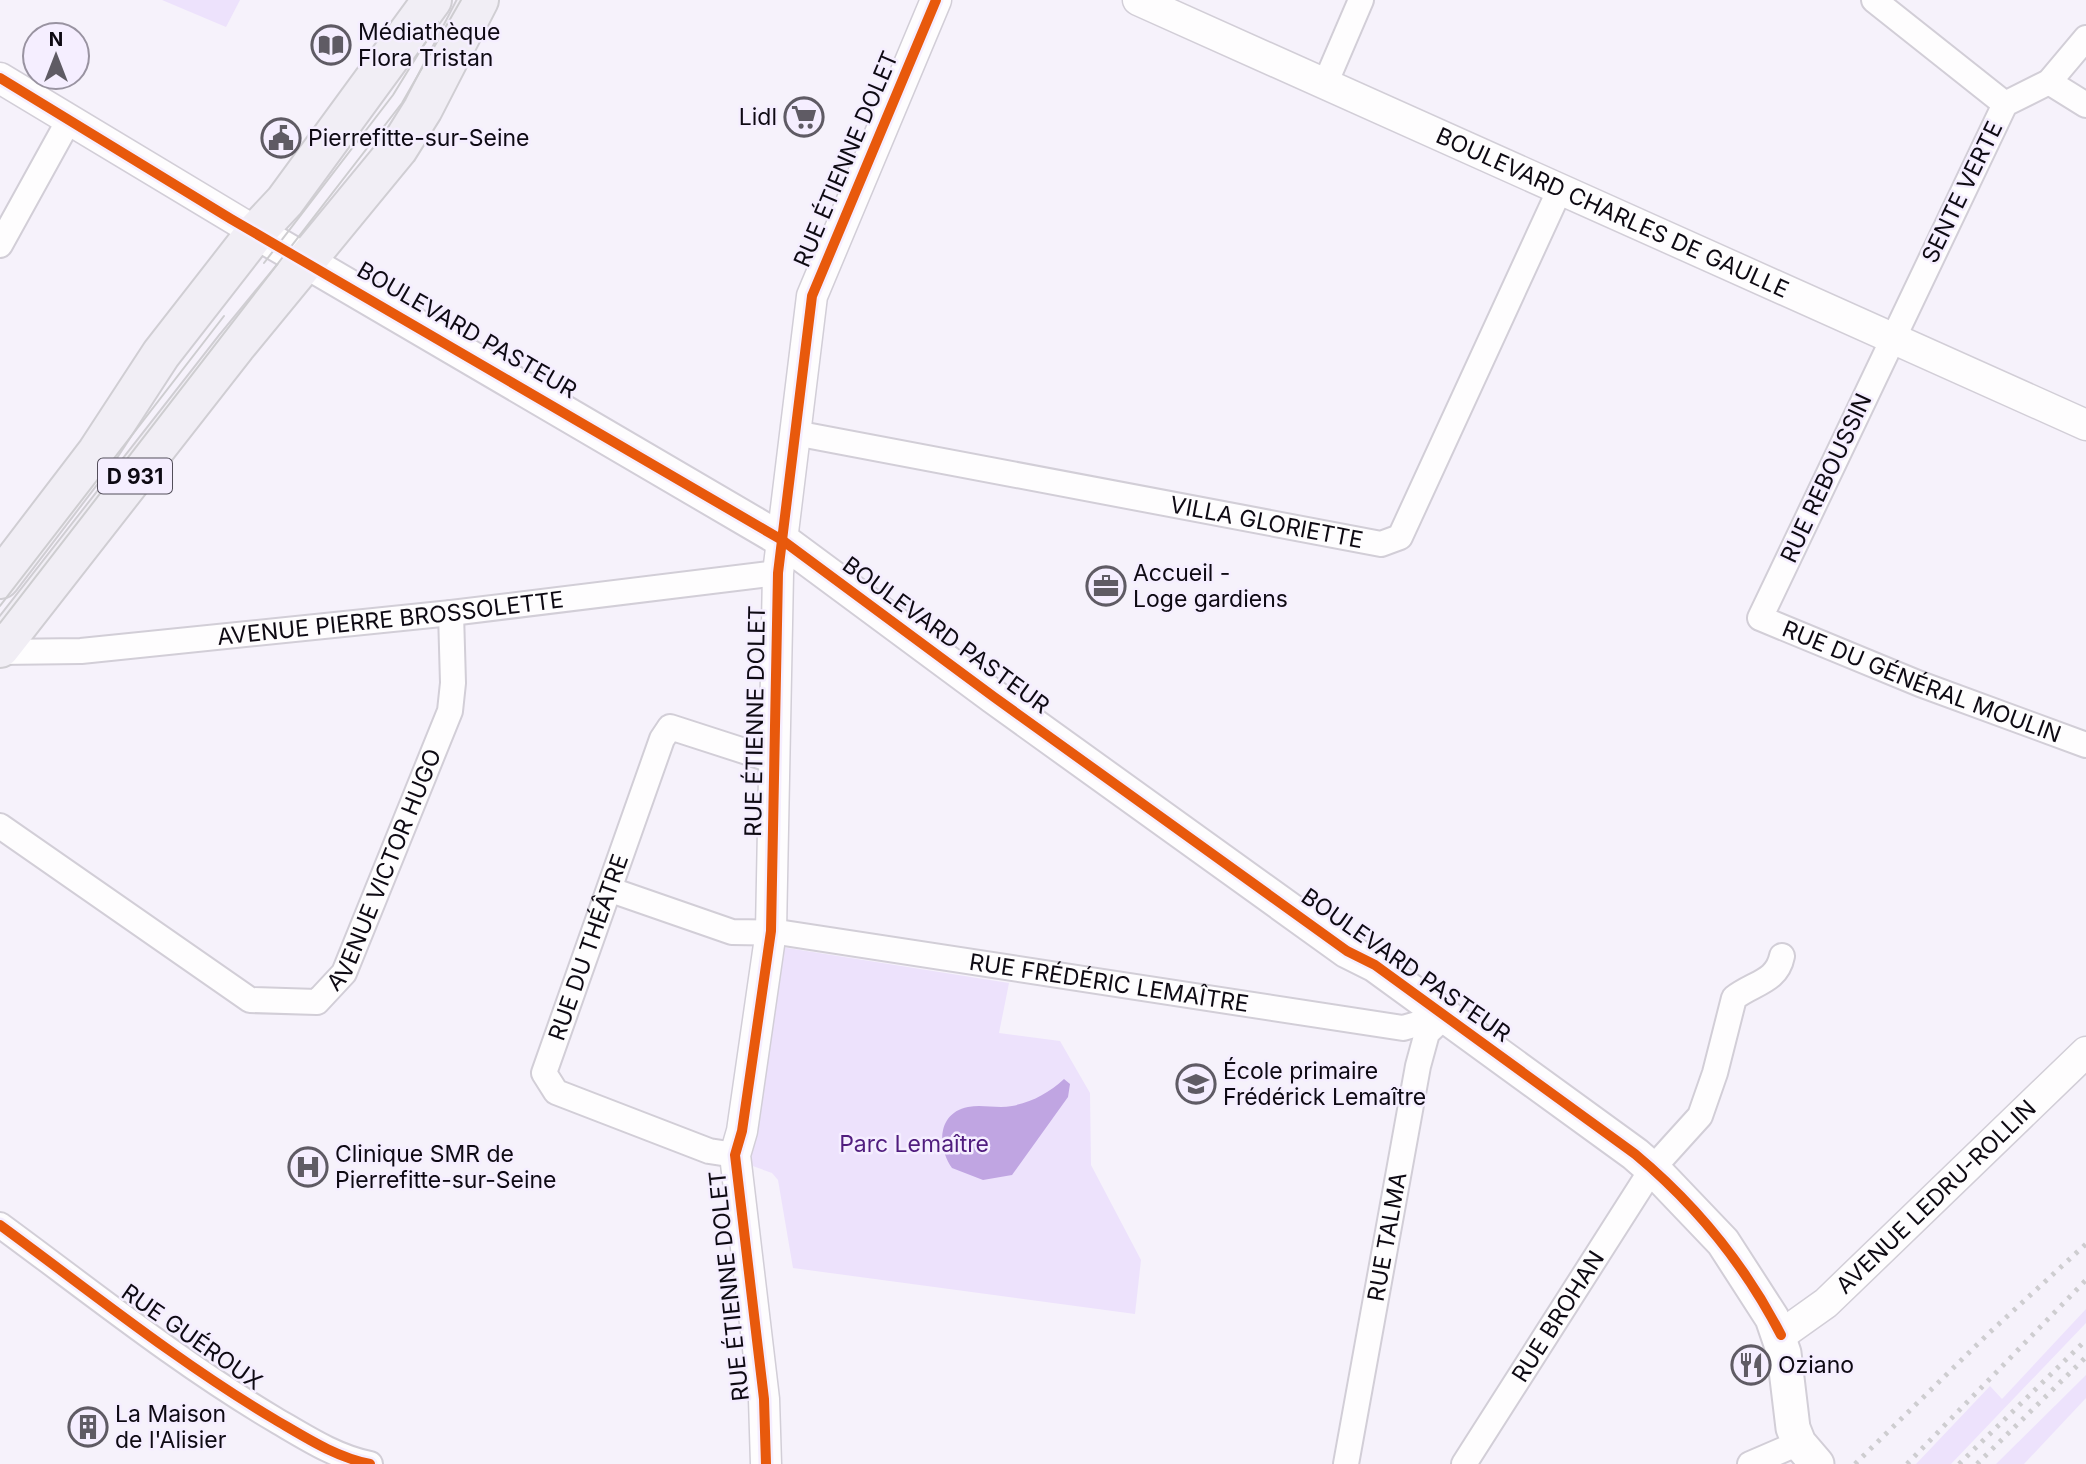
<svg xmlns="http://www.w3.org/2000/svg" width="2086" height="1464" font-family="Inter,sans-serif">
<style>
.green{fill:#ede2fc}
.water{fill:#c0a5e2}
.lines{fill:none;stroke-linecap:round;stroke-linejoin:round}
.minor-casing{stroke:#d2ced7;stroke-width:28}
.tertiary-casing{stroke:#d2ced7;stroke-width:33}
.secondary-casing{stroke:#d2ced7;stroke-width:37}
.primary-casing{stroke:#d0ced3;stroke-width:42}
.minor{stroke:#fefdfe;stroke-width:24}
.tertiary{stroke:#fefdfe;stroke-width:30}
.secondary{stroke:#fefdfe;stroke-width:33}
.primary{stroke:#f1eef5;stroke-width:38}
.tram{stroke:#cecdd0;stroke-width:2}
.rail{stroke:#cecdd0;stroke-width:5;stroke-dasharray:3.5 7;stroke-linecap:butt}
.cycleway-casing{stroke:#f5eeff;stroke-width:15}
.cycleway{stroke:#e8590c;stroke-width:10}
.labels{text-anchor:middle;dominant-baseline:central;stroke-width:5;stroke-linejoin:round;paint-order:stroke}
.shield{fill:#f5eeff;stroke:#534e5a;stroke-width:2}
.shield-label{font-size:21px;font-weight:bold;fill:#0e0a13}
.poi-label{font-size:23px;fill:#0e0a13;stroke:#f5eeff;text-anchor:start}
.street-label{font-size:23px;fill:#0e0a13;stroke:#f5eeff}
.park-label{font-size:23px;fill:#501c7e;stroke:#f5eeff}
</style>
<rect width="100%" height="100%" fill="#f6f2fb"/>
<g class="green">
<polygon points="162,0 240,0 226,27"/>
<polygon points="781,947 1009,983 999,1033 1060,1041 1090,1093 1091,1165 1141,1260 1135,1314 793,1268 778,1180 772,1173 747,1164"/>
<polygon points="2086,1309 2086,1323 1951,1464 1916,1464 1990,1386 2002,1399"/>
<polygon points="2086,1375 2086,1398 2024,1464 1996,1464"/>
</g>
<path class="water" d="M 1064,1079 L 1070,1084 L 1068,1097 L 1012,1175 L 983,1180 L 952,1168 C 937,1147 937,1113 968,1107 C 983,1104 997,1109 1012,1106 C 1032,1102 1049,1093 1064,1079 Z"/>
<g class="lines">
<g class="minor-casing">
<g id="minor">
<polyline points="1874,0 2005,104"/>
<path id="s1" d="M 2086,38 L 2049,82 L 2005,104 L 1760,618 L 1920,684 L 2086,745"/>
<polyline points="2049,82 2086,105"/>
<polyline points="1325,84 1361,0"/>
<polyline points="0,245 69,120"/>
<path id="s2" d="M 795,433 L 1381,544 L 1400,537 L 1560,189"/>
<path id="s3" d="M 0,652 L 81,651 L 451,613 L 778,573"/>
<path id="s4" d="M 0,826 L 250,1000 L 317,1002 L 344,973 L 450,711 L 453,683 L 451,613"/>
<path id="s5" d="M 611,890 L 732,932 L 784,933 L 1403,1028 L 1445,1016"/>
<path id="s6" d="M 735,1155 L 709,1151 L 556,1092 L 544,1073 L 662,739 L 670,727 L 775,761"/>
<path d="M 0,1225 C 90,1291 178,1362 274,1419 C 305,1437 335,1457 370,1464"/>
<path id="s7" d="M 1346,1464 L 1418,1066 L 1427,1033 L 1445,1016"/>
<path id="s8" d="M 1464,1464 L 1652,1169 L 1700,1116 L 1715,1073 L 1734,998 C 1753,983 1777,982 1782,956"/>
<polyline points="1750,1464 1799,1443"/>
</g>
</g>
<g class="tertiary-casing">
<g id="tertiary">
<path id="s9" d="M 1138,0 L 2086,425"/>
<polyline points="0,78 256,232"/>
<path id="s10" d="M 1781,1335 L 1826,1303 L 2086,1052"/>
<polyline points="766,1464 764,1399 735,1155 742,1131 771,931 778,573 812,296 936,0"/>
</g>
</g>
<g class="secondary-casing">
<polyline id="secondary" points="256,232 782,540 994,697 1347,951 1375,965 1635,1154 1658,1174 1723,1242 1772,1318 1784,1353 1793,1428 1799,1443 1817,1464"/>
</g>
<g class="primary-casing">
<g id="primary">
<polyline points="0,579 97,452 161,354 256,232 285,201 432,0"/>
<polyline points="0,648 236,346 398,149 423,109 479,0"/>
</g>
</g>
<use href="#minor" class="minor"/>
<use href="#tertiary" class="tertiary"/>
<use href="#secondary" class="secondary"/>
<use href="#primary" class="primary"/>
<g class="tram">
<polyline points="264,263 393,95 438,22"/>
<polyline points="0,606 224,316"/>
<polyline points="0,623 402,103 461,0"/>
</g>
<g class="rail">
<polyline points="1855,1464 1989,1333 2086,1244"/>
<polyline points="1907,1464 2086,1280"/>
<polyline points="1959,1464 2086,1340"/>
<polyline points="1977,1464 2086,1357"/>
</g>
<g class="cycleway-casing">
<g id="cycleway">
<path d="M 0,78 L 231,219 L 782,540 L 994,697 L 1347,951 L 1375,965 L 1635,1154 C 1695,1204 1745,1265 1781,1335"/>
<path d="M 0,1225 C 90,1291 178,1362 274,1419 C 305,1437 335,1457 370,1464"/>
<polyline points="766,1464 764,1399 735,1155 742,1131 771,931 778,573 812,296 936,0"/>
</g>
</g>
<use href="#cycleway" class="cycleway"/>
</g>
<defs>
<g id="library-ring" transform="scale(2.0125)"><circle r="9.5" fill="#f5eeff" stroke="#5f5b64" stroke-width="1.5"/><path d="M-6-4Q-3-5.5-.7-3.5V5Q-3 3-6 4ZM6-4Q3-5.5 .7-3.5V5Q3 3 6 4Z" fill="#5f5b64"/></g>
<g id="supermarket-ring" transform="scale(2.0125)"><circle r="9.5" fill="#f5eeff" stroke="#5f5b64" stroke-width="1.5"/><path d="M-6-5.5h2.5l.6 2H6L4.5 2H-2.5L-4.4-4H-6ZM-1.5 3.2a1.3 1.3 0 1 0 .1 0ZM3 3.2a1.3 1.3 0 1 0 .1 0Z" fill="#5f5b64"/></g>
<g id="civic-ring" transform="scale(2.0125)"><circle r="9.5" fill="#f5eeff" stroke="#5f5b64" stroke-width="1.5"/><path d="M-.6-6.5H3V-4.5H.6V-3L4-1V1h2V6H-6V1h2V-1L-.6-3ZM-1.2 2.5V6h2.4V2.5Z" fill="#5f5b64"/></g>
<g id="office-ring" transform="scale(2.0125)"><circle r="9.5" fill="#f5eeff" stroke="#5f5b64" stroke-width="1.5"/><path d="M-6-3h4V-5.5h4V-3h4V5H-6ZM-1-4.5V-3h2v-1.5ZM-6 0V1H6V0Z" fill="#5f5b64"/></g>
<g id="school-ring" transform="scale(2.0125)"><circle r="9.5" fill="#f5eeff" stroke="#5f5b64" stroke-width="1.5"/><path d="M0-5L7-2L0 1L-7-2ZM-4 1L0 2.5L4 1V4Q0 6-4 4Z" fill="#5f5b64"/></g>
<g id="hospital-ring" transform="scale(2.0125)"><circle r="9.5" fill="#f5eeff" stroke="#5f5b64" stroke-width="1.5"/><path d="M-5-5h3v3.5h4V-5h3V5h-3V1.5h-4V5h-3Z" fill="#5f5b64"/></g>
<g id="restaurant-ring" transform="scale(2.0125)"><circle r="9.5" fill="#f5eeff" stroke="#5f5b64" stroke-width="1.5"/><path d="M-5-6h1v4h1v-4h1v4h1v-4h1v5L-1.5 .5V6h-2V.5L-5-1ZM5-6V6H3V1.5H1.5Q1.5-4 5-6Z" fill="#5f5b64"/></g>
<g id="building-ring" transform="scale(2.0125)"><circle r="9.5" fill="#f5eeff" stroke="#5f5b64" stroke-width="1.5"/><path d="M-4-6H4V6H1V3H-1V6H-4ZM-2.5-4.3h1.7v1.8h-1.7ZM.8-4.3h1.7v1.8H.8ZM-2.5-1h1.7V.8h-1.7ZM.8-1h1.7V.8H.8Z" fill="#5f5b64"/></g>
</defs>
<g fill-rule="evenodd">
<use href="#library-ring" x="331" y="45"/>
<use href="#supermarket-ring" x="804" y="117"/>
<use href="#civic-ring" x="281" y="138"/>
<use href="#office-ring" x="1106" y="586"/>
<use href="#school-ring" x="1196" y="1084"/>
<use href="#hospital-ring" x="308" y="1167"/>
<use href="#restaurant-ring" x="1751" y="1365"/>
<use href="#building-ring" x="88" y="1427"/>
</g>
<g class="labels">
<rect class="shield" x="98" y="458.5" width="74" height="35" rx="5"/>
<g class="shield-label">
<text x="135" y="476">D 931</text>
</g>
<g class="poi-label">
<text x="358" y="32">Médiathèque<tspan x="358" dy="26">Flora Tristan</tspan></text>
<text x="777" y="117" text-anchor="end">Lidl</text>
<text x="308" y="138">Pierrefitte-sur-Seine</text>
<text x="1133" y="573">Accueil -<tspan x="1133" dy="26">Loge gardiens</tspan></text>
<text x="1223" y="1071">École primaire<tspan x="1223" dy="26">Frédérick Lemaître</tspan></text>
<text x="335" y="1154">Clinique SMR de<tspan x="335" dy="26">Pierrefitte-sur-Seine</tspan></text>
<text x="1778" y="1365">Oziano</text>
<text x="115" y="1414">La Maison<tspan x="115" dy="26">de l'Alisier</tspan></text>
</g>
<g class="street-label">
<text transform="translate(846 159) rotate(-67)">RUE ÉTIENNE DOLET</text>
<text transform="translate(1962 192) rotate(-64)">SENTE VERTE</text>
<text stroke="none"><textPath href="#s9" startOffset="520">BOULEVARD CHARLES DE GAULLE</textPath></text>
<text transform="translate(467 330) rotate(30)">BOULEVARD PASTEUR</text>
<text transform="translate(1826 478) rotate(-65)">RUE REBOUSSIN</text>
<text stroke="none"><textPath href="#s2" startOffset="480">VILLA GLORIETTE</textPath></text>
<text stroke="none"><textPath href="#s3" startOffset="392">AVENUE PIERRE BROSSOLETTE</textPath></text>
<text transform="translate(946 635) rotate(36)">BOULEVARD PASTEUR</text>
<text stroke="none"><textPath href="#s1" startOffset="850">RUE DU GÉNÉRAL MOULIN</textPath></text>
<text transform="translate(755 721) rotate(-89)">RUE ÉTIENNE DOLET</text>
<text stroke="none"><textPath href="#s4" startOffset="522">AVENUE VICTOR HUGO</textPath></text>
<text stroke="none"><textPath href="#s6" startOffset="346">RUE DU THÉÂTRE</textPath></text>
<text transform="translate(1406 965) rotate(35)">BOULEVARD PASTEUR</text>
<text stroke="none"><textPath href="#s5" startOffset="509">RUE FRÉDÉRIC LEMAÎTRE</textPath></text>
<text stroke="none"><textPath href="#s10" startOffset="208">AVENUE LEDRU-ROLLIN</textPath></text>
<text stroke="none"><textPath href="#s7" startOffset="231">RUE TALMA</textPath></text>
<text transform="translate(729 1286) rotate(-96)">RUE ÉTIENNE DOLET</text>
<text stroke="none"><textPath href="#s8" startOffset="175">RUE BROHAN</textPath></text>
<text transform="translate(192 1337) rotate(35)">RUE GUÉROUX</text>
</g>
<g class="park-label">
<text x="914" y="1144">Parc Lemaître</text>
</g>
</g>
<g transform="translate(56 56)"><circle r="33" fill="#f5eeff" stroke="#9993a1" stroke-width="2"/>
<path d="M0-5L12 26L0 18L-12 26Z" fill="#5f5b64"/>
<text y="-10" font-size="19" font-weight="bold" text-anchor="middle" fill="#0e0a13">N</text>
</g>
</svg>
